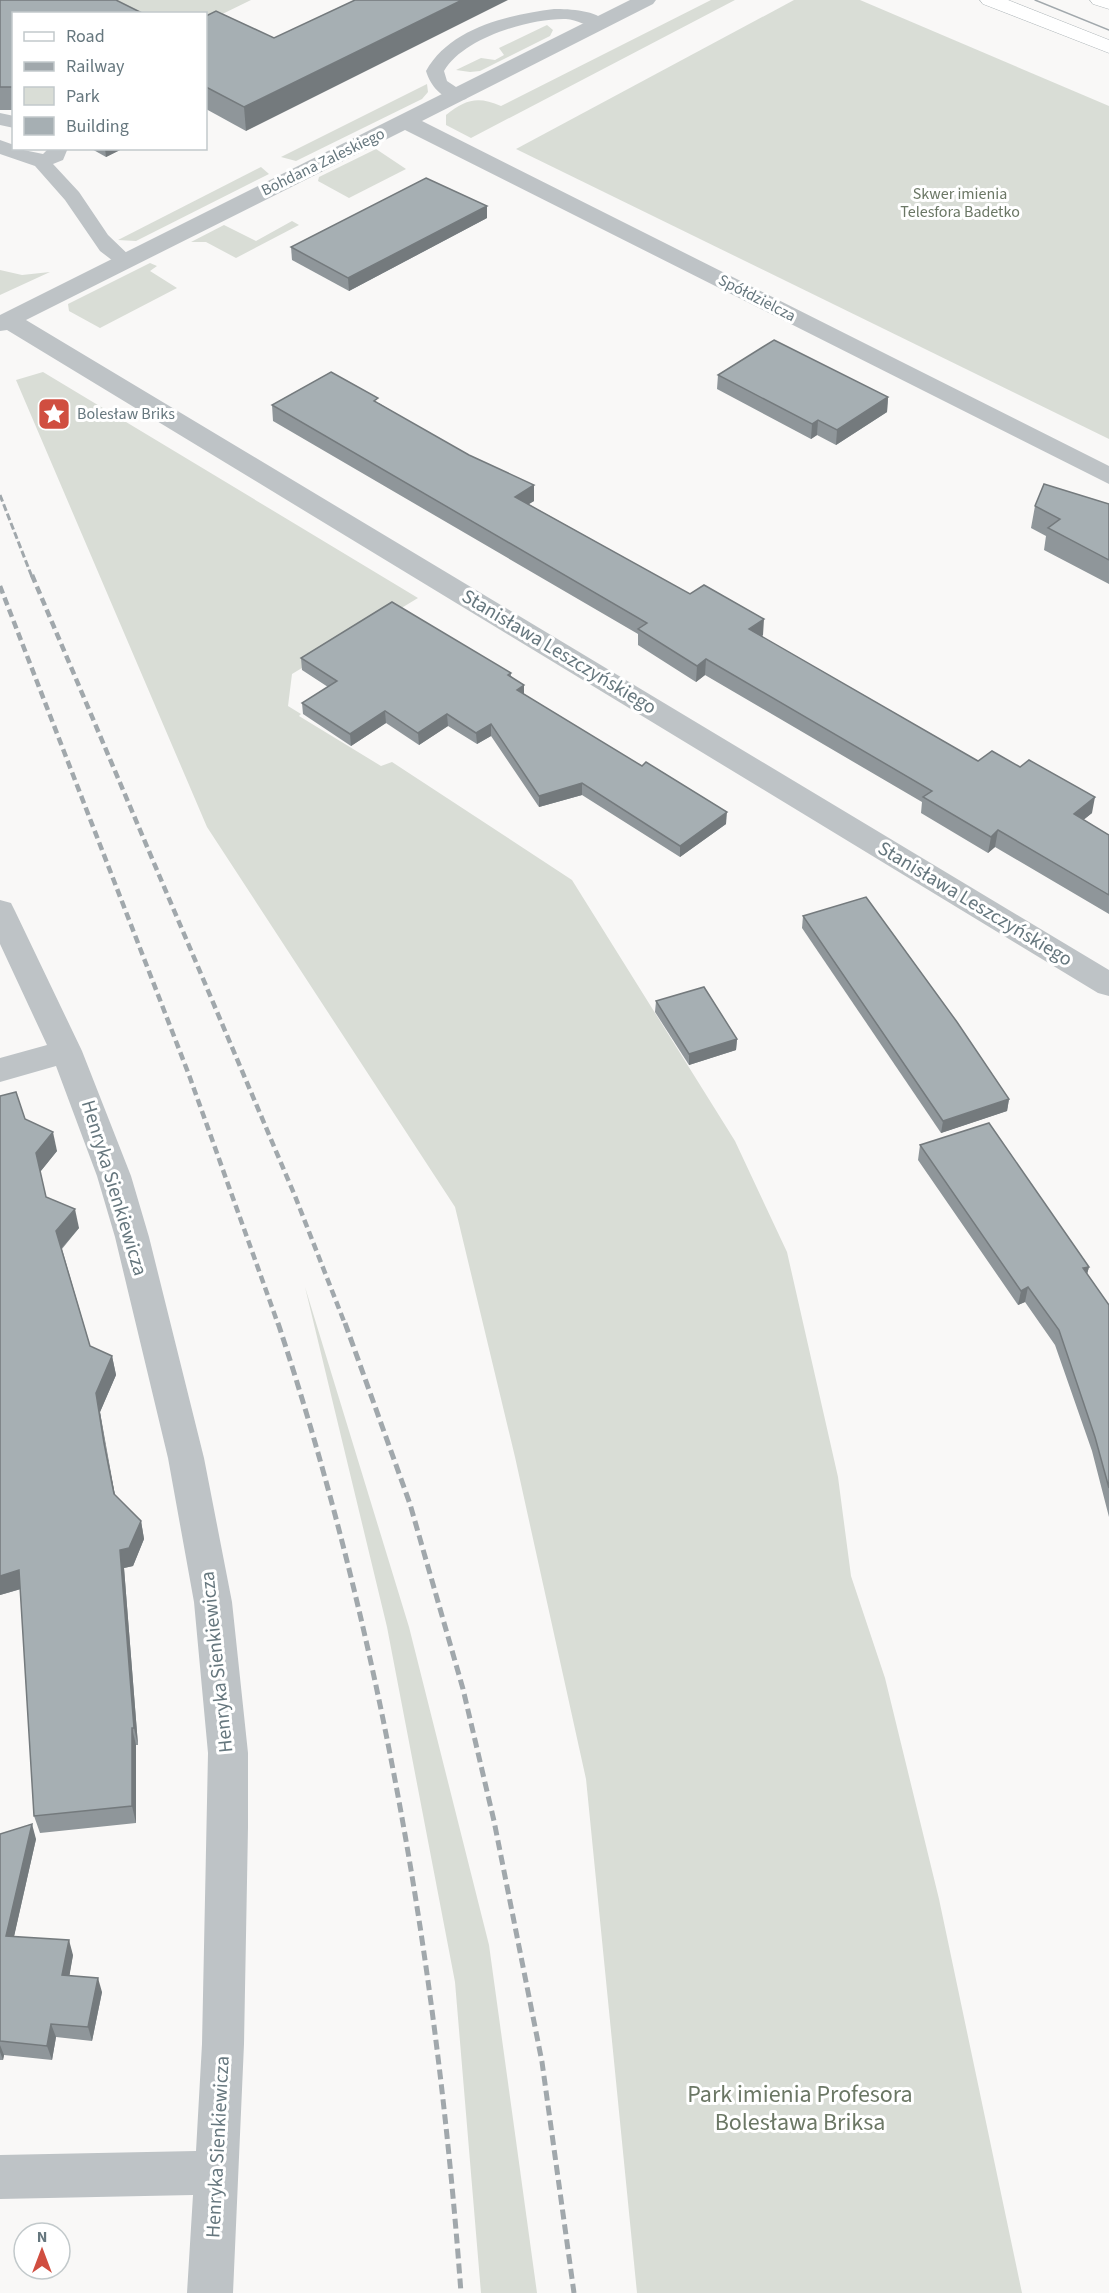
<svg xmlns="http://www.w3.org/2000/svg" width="1109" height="2293" font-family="'Source Sans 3',sans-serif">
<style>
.green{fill:#d9ddd6}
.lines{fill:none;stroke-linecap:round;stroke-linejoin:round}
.secondary-casing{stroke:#b1b8bb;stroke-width:1}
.service{fill:#bec3c6;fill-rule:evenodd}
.minor{fill:#bec3c6;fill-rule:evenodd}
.secondary{fill:#fff;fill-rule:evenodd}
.tram{stroke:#a1a8ac;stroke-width:1.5}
.rail-far2{stroke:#a1a8ac;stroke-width:3;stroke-dasharray:7 3;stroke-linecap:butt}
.rail-far1{stroke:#a1a8ac;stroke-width:4.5;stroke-dasharray:8 4.5;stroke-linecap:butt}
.rail{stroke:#a1a8ac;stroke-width:5;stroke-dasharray:10 5;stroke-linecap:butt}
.wall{fill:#8f969a}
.shaded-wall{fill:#747a7d}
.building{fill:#a6afb3;stroke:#747a7d;stroke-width:1.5}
.labels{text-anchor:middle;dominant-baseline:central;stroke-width:6;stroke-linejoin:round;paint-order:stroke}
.far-street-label{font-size:16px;fill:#66777e;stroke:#fff}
.far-park-label{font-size:16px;fill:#6b7765;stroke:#fff}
.far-poi-label{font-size:16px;fill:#66777e;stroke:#fff;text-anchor:start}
.street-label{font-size:20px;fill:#66777e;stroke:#fff}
.near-park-label{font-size:24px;fill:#6b7765;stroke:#fff}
</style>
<rect width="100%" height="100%" fill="#f9f8f7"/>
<g class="green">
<polygon points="107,0 251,0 206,22 206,14 134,13"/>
<path d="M 711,0 L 735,0 L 471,138 L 446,125 L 446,115 C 466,99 478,96 501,106 Z"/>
<polygon points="794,0 860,0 1109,106 1109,439 516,149"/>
<polygon points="547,25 553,30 550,36 480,71 470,72 456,70 481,58 495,60 504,55 499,48"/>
<polygon points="427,84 428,92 422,99 296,161 281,157"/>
<polygon points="376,149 406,169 349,198 318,181 319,177"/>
<polygon points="261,167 269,174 136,241 118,240"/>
<polygon points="292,221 299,225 236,258 206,242 191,242 224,225 256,241"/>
<polygon points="150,263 157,266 150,271 177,288 100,328 69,311 68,304"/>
<polygon points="0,270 22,275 50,272 0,295"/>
<polygon points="43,372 418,598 292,674 288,706 301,714 299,716 381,766 392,762 572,880 735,1141 787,1252 838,1477 851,1576 885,1678 939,1899 1022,2293 637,2293 586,1779 515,1457 455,1207 207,827 16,380"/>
<polygon points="305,1287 409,1627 489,1945 537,2293 481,2293 455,1982 387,1627"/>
</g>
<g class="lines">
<g class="secondary-casing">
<g id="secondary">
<polygon points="980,0 1008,0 1109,40 1109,53 983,4"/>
<polygon points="1090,0 1109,0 1109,9 1093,4"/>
</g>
</g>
<g class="service">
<path d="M 554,9 C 570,9 597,10 607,23 L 598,28 C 587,26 577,20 566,19 C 530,18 463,38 444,71 L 447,81 L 468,95 L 466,99 C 446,104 431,88 426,71 C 450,28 508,15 554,9 Z"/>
<polygon points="0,113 14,116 14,128 0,125"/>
<polygon points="0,140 14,145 14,148 43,154 49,148 68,148 63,160 53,164 79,192 108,235 134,260 131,264 117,264 100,251 65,200 35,166 0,154"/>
</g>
<g class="minor">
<polygon points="630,0 656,0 653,4 422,121 1109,466 1109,484 405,130 26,320 1109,970 1109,996 1098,993 7,330 0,331 0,315"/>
<polygon points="0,900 11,903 15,911 82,1051 131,1176 149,1237 204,1458 232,1602 248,1753 248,1827 244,2044 233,2293 187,2293 193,2195 0,2199 0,2155 196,2151 202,2044 208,1753 194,1602 168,1458 115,1237 97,1176 56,1066 0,1082 0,1058 47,1045 0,944"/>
</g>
<use href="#secondary" class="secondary"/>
<polyline class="tram" points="1035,0 1109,30"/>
<polyline class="rail-far2" points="0,495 32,577"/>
<g class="rail-far1">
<polyline points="32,575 295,1196 345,1324"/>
<polyline points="0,586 189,1075 278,1324"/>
</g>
<g class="rail">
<path d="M 278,1323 C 381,1634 437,1966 461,2293"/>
<polyline points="345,1323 410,1504 463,1689 494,1821 542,2062 574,2293"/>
</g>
</g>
<g class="wall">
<polygon points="0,0 14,14 14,110 0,110"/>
<polygon points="206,16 274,38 246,131 206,109"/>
<polygon points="90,148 124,148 106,157"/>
<polygon points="487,218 349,291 292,260 291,247"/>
<polygon points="718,375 888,397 887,412 836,445 817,435 811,439 717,389"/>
<polygon points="379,403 534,501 528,504 763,635 761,637 978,761 1092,813 1083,820 1109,835 1109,914 995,847 988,853 921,813 922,802 705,675 696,682 638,645 638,634 273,421 272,405"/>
<polygon points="1109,504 1109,584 1044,550 1046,536 1031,528 1035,506"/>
<polygon points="301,658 511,673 511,676 524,694 726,824 680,857 582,795 539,807 491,736 477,744 448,726 419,745 386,723 351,746 303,714 302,703 328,687 302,670"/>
<polygon points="803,916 1009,1099 1007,1111 941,1133 802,928"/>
<polygon points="656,1001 737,1039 736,1050 689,1065 655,1012"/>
<polygon points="0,1096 57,1151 40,1172 46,1197 79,1228 62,1249 90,1346 112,1356 116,1375 100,1412 108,1461 115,1495 141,1521 144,1539 133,1566 124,1568 138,1745 136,1745 136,1823 40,1833 34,1816 21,1589 0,1595"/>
<polygon points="920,1145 1089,1267 1087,1274 1109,1305 1109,1517 1092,1451 1055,1345 1025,1302 1018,1305 918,1160"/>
<polygon points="0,1834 36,1839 14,1936 73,1955 69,1976 102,1992 92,2041 56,2037 52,2060 4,2055 3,2060 0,2060"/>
</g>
<g class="shaded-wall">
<polygon points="462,0 508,0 246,131 244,107"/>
<polygon points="105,148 124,148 106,157"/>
<polygon points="487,206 487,218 349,291 348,278"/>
<polygon points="888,397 887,412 836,445 837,430"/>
<polygon points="818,420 817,435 811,439 812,424"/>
<polygon points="534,485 534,501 515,513 515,497"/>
<polygon points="764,619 763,635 748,646 749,629"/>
<polygon points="706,659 705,675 696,682 697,666"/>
<polygon points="524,685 524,697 517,690"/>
<polygon points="385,711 386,723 351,746 350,734"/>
<polygon points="447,714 448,726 419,745 418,733"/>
<polygon points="491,724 491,736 477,744 476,733"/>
<polygon points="582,783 582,795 539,807 539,796"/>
<polygon points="1095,797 1092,813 1071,830 1074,814"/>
<polygon points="727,812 726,824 680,857 680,846"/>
<polygon points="998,830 995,847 988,853 991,837"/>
<polygon points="737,1039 736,1050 689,1065 689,1054"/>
<polygon points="1009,1099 1007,1111 941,1133 943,1121"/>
<polygon points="53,1132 57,1151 40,1172 36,1153"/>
<polygon points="75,1209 79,1228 60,1250 56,1231"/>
<polygon points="1089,1267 1085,1281 1083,1268"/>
<polygon points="1028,1287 1025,1302 1018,1305 1021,1291"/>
<polygon points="112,1356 116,1375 100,1412 118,1512 114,1494 96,1393"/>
<polygon points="141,1521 144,1539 133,1566 124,1568 138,1745 134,1728 120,1550"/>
<polygon points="19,1570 24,1588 0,1595 0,1576"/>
<polygon points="132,1728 136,1745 136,1823 132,1806"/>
<polygon points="32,1824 36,1839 11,1950 6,1936"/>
<polygon points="69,1940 73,1955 67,1990 62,1975"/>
<polygon points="98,1978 102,1992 92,2041 88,2027"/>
<polygon points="51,2024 56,2037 52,2060 47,2046"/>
<polygon points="0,2045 4,2055 3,2060 0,2052"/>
</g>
<g class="building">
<polygon points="0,0 116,0 144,14 14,14 14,87 0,87"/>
<polygon points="355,0 462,0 244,107 206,87 206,16 216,11 274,38"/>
<polygon points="426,178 487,206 348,278 291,247"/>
<polygon points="774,340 888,397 837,430 818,420 812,424 718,375"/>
<polygon points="331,372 378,398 374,401 469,455 534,485 515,497 690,594 704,585 764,619 749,629 978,761 992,751 1020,767 1029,760 1095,797 1074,814 1109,835 1109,895 998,830 991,837 923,797 932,791 706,659 697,666 638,629 647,623 272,405"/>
<polygon points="1044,484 1109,504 1109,560 1048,528 1060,519 1035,506"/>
<polygon points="392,602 511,673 508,675 524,685 517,690 642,766 646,762 727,812 680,846 582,783 539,796 491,724 476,733 447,714 418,733 385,711 350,734 302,703 337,681 301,658"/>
<polygon points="866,897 957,1022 1009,1099 943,1121 803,916"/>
<polygon points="704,987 737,1039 689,1054 656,1001"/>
<polygon points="16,1092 25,1119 53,1132 36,1153 46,1197 75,1209 56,1231 90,1346 112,1356 96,1393 104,1443 114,1494 141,1521 129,1548 120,1550 134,1728 132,1728 132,1806 34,1816 19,1570 0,1576 0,1096"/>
<polygon points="989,1123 1089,1267 1083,1268 1109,1305 1109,1488 1095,1437 1059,1330 1028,1287 1021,1291 920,1145"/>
<polygon points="32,1824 6,1936 69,1940 62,1975 98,1978 88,2027 51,2024 47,2046 0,2041 0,1834"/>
</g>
<defs>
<g id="sight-square" transform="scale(1.725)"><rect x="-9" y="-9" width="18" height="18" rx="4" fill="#d04e40" stroke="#fff"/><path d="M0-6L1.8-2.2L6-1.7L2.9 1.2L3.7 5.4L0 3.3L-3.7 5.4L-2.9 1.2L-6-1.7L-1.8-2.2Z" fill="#fff"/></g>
</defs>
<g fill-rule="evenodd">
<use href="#sight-square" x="54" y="414"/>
</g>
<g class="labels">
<g class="far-street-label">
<text transform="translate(323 162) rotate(-26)">Bohdana Zaleskiego</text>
<text transform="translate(757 298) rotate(27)">Spółdzielcza</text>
</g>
<g class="far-park-label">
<text x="960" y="194">Skwer imienia<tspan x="960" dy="18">Telesfora Badetko</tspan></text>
</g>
<g class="far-poi-label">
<text x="77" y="414">Bolesław Briks</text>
</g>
<g class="street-label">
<text transform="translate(559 652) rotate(31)">Stanisława Leszczyńskiego</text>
<text transform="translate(975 904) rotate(31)">Stanisława Leszczyńskiego</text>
<text transform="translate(114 1188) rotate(73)">Henryka Sienkiewicza</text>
<text transform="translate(217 1662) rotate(-96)">Henryka Sienkiewicza</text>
<text transform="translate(218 2147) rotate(-87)">Henryka Sienkiewicza</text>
</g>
<g class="near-park-label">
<text x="800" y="2094">Park imienia Profesora<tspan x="800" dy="28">Bolesława Briksa</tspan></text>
</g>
</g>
<rect x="12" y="12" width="195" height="138" fill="#ffffff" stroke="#c2c9cb" stroke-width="1.5"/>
<rect x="24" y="32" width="30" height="9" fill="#ffffff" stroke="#c2c9cb" stroke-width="1.5"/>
<text x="66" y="42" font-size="18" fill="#66777e">Road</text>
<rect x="24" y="62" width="30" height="9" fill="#a1a8ac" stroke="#c2c9cb" stroke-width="1.5"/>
<text x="66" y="72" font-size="18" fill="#66777e">Railway</text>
<rect x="24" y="87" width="30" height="18" fill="#d9ddd6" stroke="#c2c9cb" stroke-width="1.5"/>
<text x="66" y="102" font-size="18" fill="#66777e">Park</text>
<rect x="24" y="117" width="30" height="18" fill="#a6afb3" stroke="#c2c9cb" stroke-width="1.5"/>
<text x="66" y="132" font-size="18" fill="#66777e">Building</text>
<g transform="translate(42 2251)"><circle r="28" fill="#ffffff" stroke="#c2c9cb" stroke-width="1.5"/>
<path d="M0-4.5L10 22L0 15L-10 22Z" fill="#d04e40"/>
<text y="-9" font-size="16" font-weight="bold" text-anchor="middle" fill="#66777e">N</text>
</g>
</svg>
